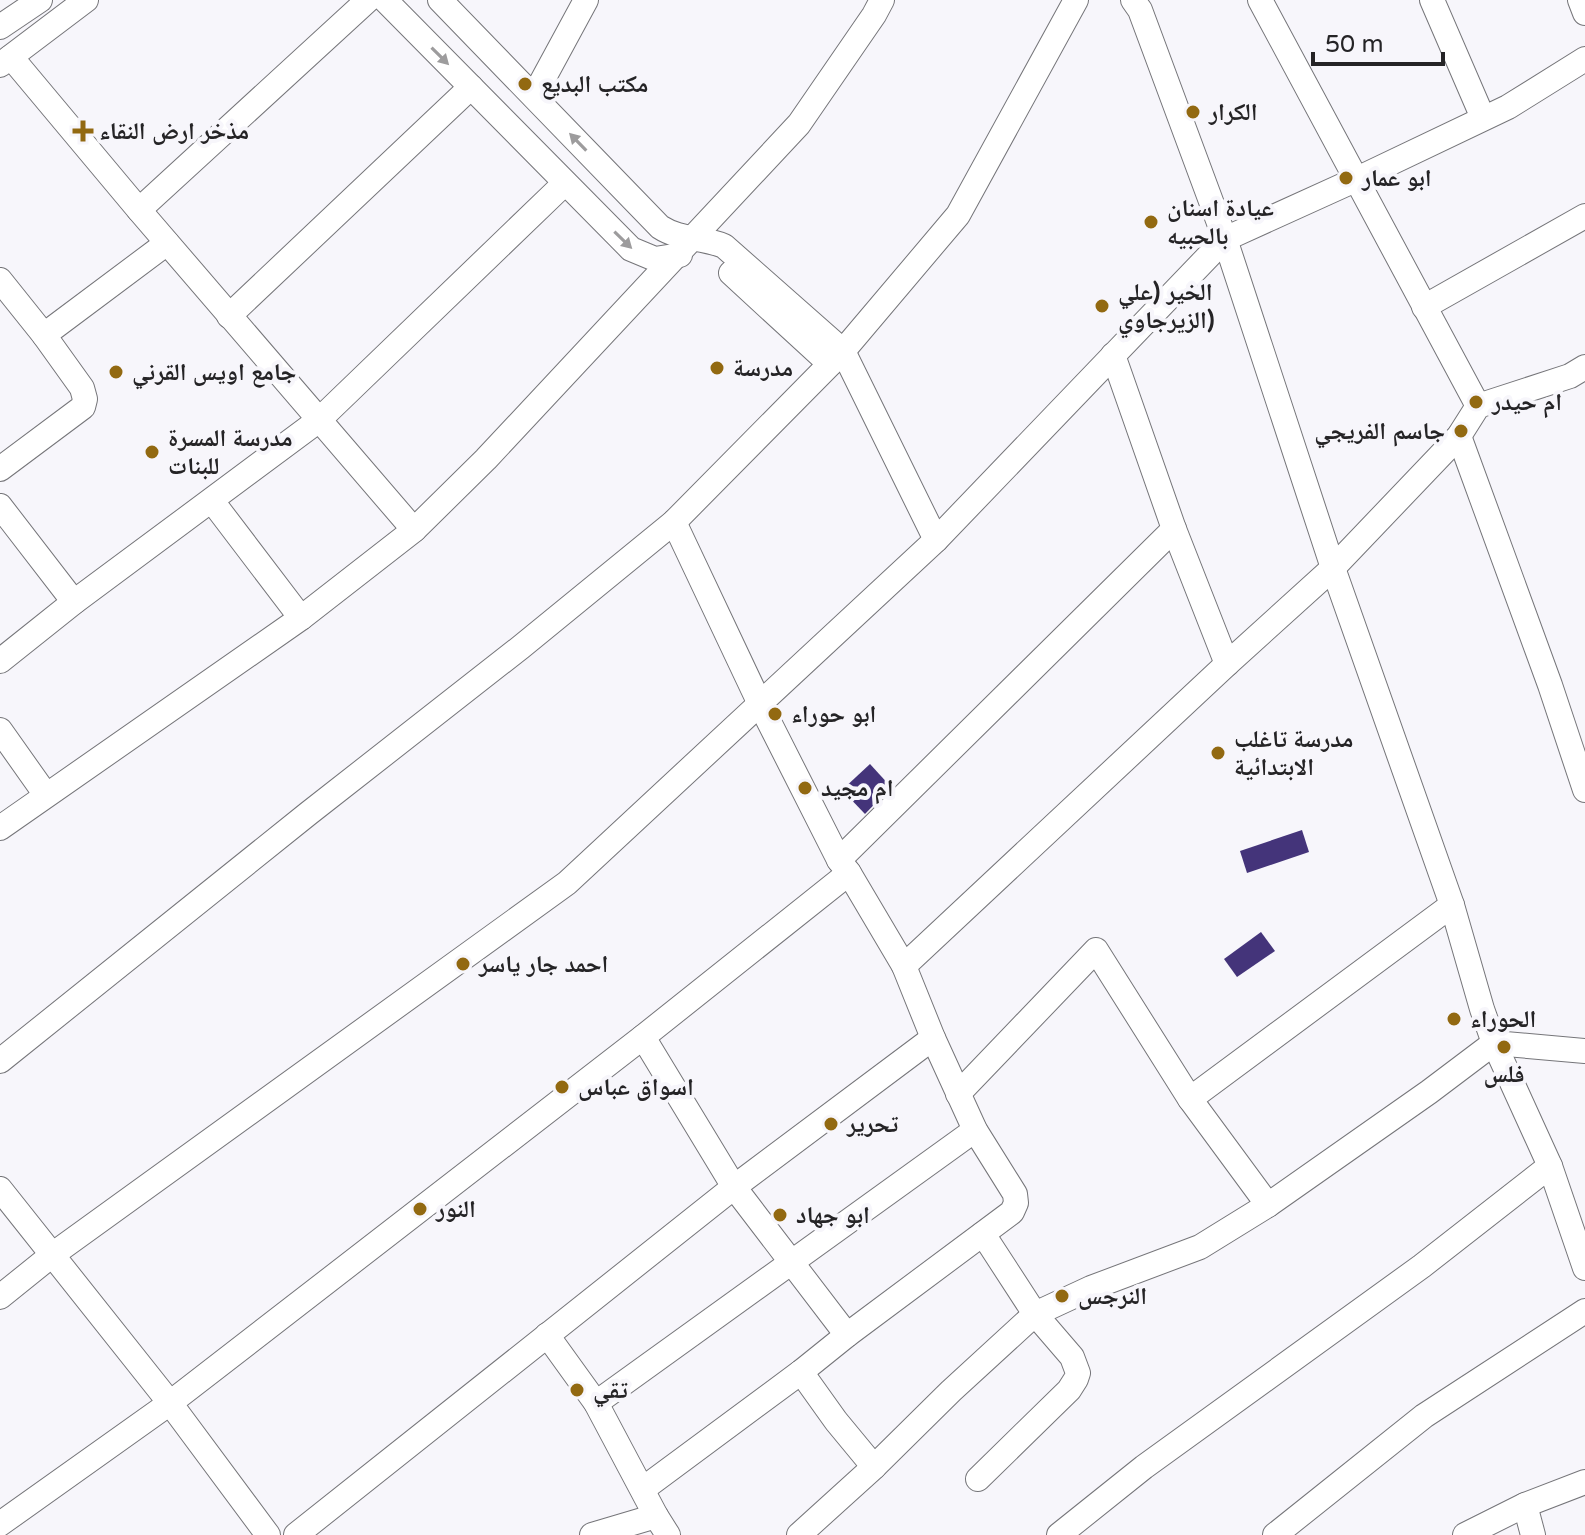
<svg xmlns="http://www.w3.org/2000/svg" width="1585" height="1535" font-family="'Varela Round','Noto Naskh Arabic',sans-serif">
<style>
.building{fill:#44347a}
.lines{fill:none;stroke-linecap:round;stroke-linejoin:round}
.minor-casing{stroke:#757579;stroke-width:26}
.minor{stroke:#fff;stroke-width:24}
.oneway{fill:#9d9c9d}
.poi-dot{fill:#926911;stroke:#f7f6fb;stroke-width:3}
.labels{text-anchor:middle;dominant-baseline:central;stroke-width:8;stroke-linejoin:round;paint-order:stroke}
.poi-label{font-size:24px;font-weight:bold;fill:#252426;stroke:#f7f6fb;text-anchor:start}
</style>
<rect width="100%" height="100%" fill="#f7f6fb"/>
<g class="building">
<polygon points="870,764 891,787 865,814 842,790"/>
<polygon points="1302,830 1309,852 1247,873 1240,851"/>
<polygon points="1261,932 1275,951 1237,977 1224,959"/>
</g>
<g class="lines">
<g class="minor-casing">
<g id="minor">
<polyline points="385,0 631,249 655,259 680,255"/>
<path d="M 440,0 L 660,227 C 680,240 702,237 724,246 L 843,351 L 936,540"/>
<polyline points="1133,0 1140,10 1225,239 1333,568 1452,905 1482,1009 1494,1043 1550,1166 1585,1268"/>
<polyline points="1260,0 1478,406"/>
<polyline points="1432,0 1483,118"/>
<polyline points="1580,0 1585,13"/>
<polyline points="0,27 40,0"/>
<polyline points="11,57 139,210 414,530"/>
<polyline points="0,65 86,0"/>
<polyline points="534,96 586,0"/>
<polyline points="139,210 368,0"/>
<polyline points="731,273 830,364"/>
<polyline points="0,280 44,335 82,388 85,399 83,407 0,469"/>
<polyline points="1424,307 1585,216"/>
<polyline points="229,316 471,87"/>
<polyline points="44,335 167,243"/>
<polyline points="1113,355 1174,529 1227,664"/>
<polyline points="1459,436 1550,685 1585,790"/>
<polyline points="212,501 301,618"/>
<polyline points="0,506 74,602"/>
<polyline points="0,661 74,602 319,420 565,183"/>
<polyline points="0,730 46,795"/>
<polyline points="0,828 301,618 414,530 486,459 799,124 874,15 882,0"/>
<polyline points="839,860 1174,529"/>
<polyline points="904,966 1227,664 1333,568 1459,436 1478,406 1570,376 1585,367"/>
<polyline points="643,1037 734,1187 847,1335"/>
<polyline points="0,1061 309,813 521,647 674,522 843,351 958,215 1076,0"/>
<polyline points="958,1094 1096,950 1190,1099 1268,1205"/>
<polyline points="1190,1099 1452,905"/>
<polyline points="0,1189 170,1403 268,1535"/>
<polyline points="0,1297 52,1255 567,883 936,540 1225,239 1355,180 1508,107 1585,59"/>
<polyline points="547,1335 596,1403 656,1516 668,1535"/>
<polyline points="801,1372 836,1421 874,1467"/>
<polyline points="596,1403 975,1130"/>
<polyline points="978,1479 1069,1390 1076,1379 1078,1373 1072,1357 1035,1314 983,1234"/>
<polyline points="643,1489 801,1372 847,1335 1012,1212 1016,1203 1015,1194 975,1130 933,1038 904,966 849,873 839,860 760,704 674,522"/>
<polyline points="1525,1505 1533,1535"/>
<polyline points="0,1524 170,1403 643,1037 849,873"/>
<polyline points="296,1535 734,1187 933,1038"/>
<polyline points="592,1535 656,1516"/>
<polyline points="799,1535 874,1467 951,1391 1035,1314 1091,1288 1200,1247 1268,1205 1429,1092 1494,1043 1585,1051"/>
<polyline points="1059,1535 1144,1467 1422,1266 1550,1166"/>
<polyline points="1275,1535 1424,1416 1585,1311"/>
<polyline points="1465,1535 1525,1505 1585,1482"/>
</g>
</g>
<use href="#minor" class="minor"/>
</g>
<defs><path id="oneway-solid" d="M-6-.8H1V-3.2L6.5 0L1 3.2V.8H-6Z" transform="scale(2)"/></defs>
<g class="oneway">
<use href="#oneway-solid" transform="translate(440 56) rotate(45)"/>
<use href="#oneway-solid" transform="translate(578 142) rotate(-134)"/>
<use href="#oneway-solid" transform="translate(623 240) rotate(44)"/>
</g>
<g class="poi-dot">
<circle cx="525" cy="84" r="8"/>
<circle cx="1193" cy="112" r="8"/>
<path d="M79 119h8v8h8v8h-8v8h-8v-8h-8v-8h8z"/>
<circle cx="1346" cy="178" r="8"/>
<circle cx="1151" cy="222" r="8"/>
<circle cx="1102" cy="306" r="8"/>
<circle cx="717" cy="368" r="8"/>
<circle cx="116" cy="372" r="8"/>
<circle cx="1476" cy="402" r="8"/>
<circle cx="1461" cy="431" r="8"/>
<circle cx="152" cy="452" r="8"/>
<circle cx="775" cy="714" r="8"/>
<circle cx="1218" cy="753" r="8"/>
<circle cx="805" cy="788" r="8"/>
<circle cx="463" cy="964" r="8"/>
<circle cx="1454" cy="1019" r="8"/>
<circle cx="1504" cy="1047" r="8"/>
<circle cx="562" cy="1087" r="8"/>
<circle cx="831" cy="1124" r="8"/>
<circle cx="420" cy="1209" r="8"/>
<circle cx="780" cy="1215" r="8"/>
<circle cx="1062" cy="1296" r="8"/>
<circle cx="577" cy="1390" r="8"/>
</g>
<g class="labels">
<g class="poi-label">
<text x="541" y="84">مكتب البديع</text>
<text x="1209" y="112">الكرار</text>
<text x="99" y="131">مذخر ارض النقاء</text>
<text x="1362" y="178">ابو عمار</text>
<text x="1167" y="208">عيادة اسنان<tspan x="1167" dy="28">بالحبيه</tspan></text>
<text x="1118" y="292">الخير (علي<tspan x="1118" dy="28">الزيرجاوي)</tspan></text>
<text x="733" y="368">مدرسة</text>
<text x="132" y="372">جامع اويس القرني</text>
<text x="1492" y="402">ام حيدر</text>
<text x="1445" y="431" text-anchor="end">جاسم الفريجي</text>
<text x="168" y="438">مدرسة المسرة<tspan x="168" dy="28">للبنات</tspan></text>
<text x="791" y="714">ابو حوراء</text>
<text x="1234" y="739">مدرسة تاغلب<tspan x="1234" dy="28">الابتدائية</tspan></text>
<text x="821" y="788">ام مجيد</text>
<text x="479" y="964">احمد جار ياسر</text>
<text x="1470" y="1019">الحوراء</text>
<text x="1504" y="1074" text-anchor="middle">فلس</text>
<text x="578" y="1087">اسواق عباس</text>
<text x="847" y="1124">تحرير</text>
<text x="436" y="1209">النور</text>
<text x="796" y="1215">ابو جهاد</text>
<text x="1078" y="1296">النرجس</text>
<text x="593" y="1390">تقي</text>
</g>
</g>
<path d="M1313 52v12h130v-12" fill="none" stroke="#252426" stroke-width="4"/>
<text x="1325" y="52" font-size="24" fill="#252426" stroke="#f7f6fb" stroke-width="6" paint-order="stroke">50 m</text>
</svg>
